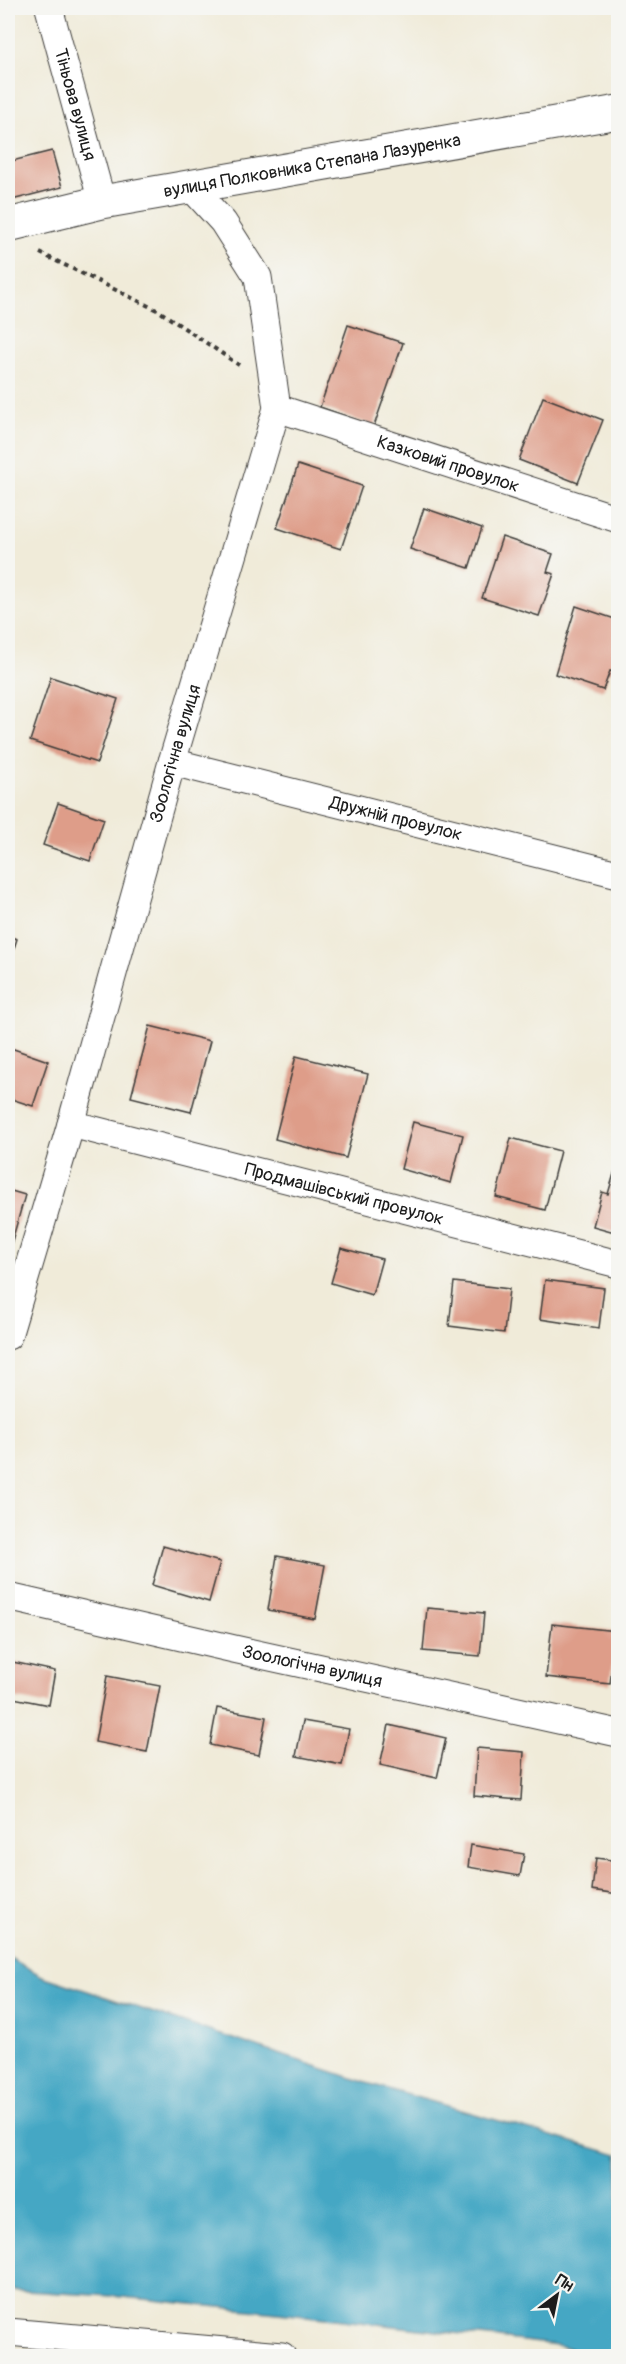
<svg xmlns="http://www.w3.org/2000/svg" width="626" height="2364" font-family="Pangolin,sans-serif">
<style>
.water{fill:#44a7c4;stroke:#306270;stroke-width:1.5}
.building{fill:#de9d89}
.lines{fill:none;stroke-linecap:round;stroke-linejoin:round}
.minor-casing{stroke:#3c3b38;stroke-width:29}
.tertiary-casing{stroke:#3c3b38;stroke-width:35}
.path{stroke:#3c3b38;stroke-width:4;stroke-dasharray:4.5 4.5;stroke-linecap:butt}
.minor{stroke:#fff;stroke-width:27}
.tertiary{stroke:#fff;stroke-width:33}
.labels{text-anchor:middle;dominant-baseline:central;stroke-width:6;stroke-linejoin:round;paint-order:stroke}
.street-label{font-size:18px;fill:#1c1c1c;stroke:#f6f6f2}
</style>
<rect width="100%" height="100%" fill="#f6f6f2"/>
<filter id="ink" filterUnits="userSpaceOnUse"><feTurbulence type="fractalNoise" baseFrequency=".0167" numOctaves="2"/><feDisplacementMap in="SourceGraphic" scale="12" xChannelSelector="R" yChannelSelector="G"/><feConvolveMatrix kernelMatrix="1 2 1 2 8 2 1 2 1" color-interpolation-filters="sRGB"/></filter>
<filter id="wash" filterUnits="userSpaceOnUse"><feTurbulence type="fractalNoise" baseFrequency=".008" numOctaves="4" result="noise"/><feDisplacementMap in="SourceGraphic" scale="24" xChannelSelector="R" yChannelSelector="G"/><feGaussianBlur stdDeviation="1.35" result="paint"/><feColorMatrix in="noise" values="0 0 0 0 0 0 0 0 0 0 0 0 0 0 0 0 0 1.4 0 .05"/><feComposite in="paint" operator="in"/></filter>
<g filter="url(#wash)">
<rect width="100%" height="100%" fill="#f0ebd9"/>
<polygon class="water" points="8,1957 42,1976 367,2083 618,2155 618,2356 599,2356 557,2345 325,2318 113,2296 8,2290"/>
<g id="blocks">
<g class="building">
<polygon points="52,151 62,187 8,201 8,162"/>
<polygon points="348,325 403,343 374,426 320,407"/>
<polygon points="543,397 603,420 578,483 519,460"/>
<polygon points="298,465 362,486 341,549 277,528"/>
<polygon points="424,508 482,528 469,568 410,549"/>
<polygon points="502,537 553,554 547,572 554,574 539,616 482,598"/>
<polygon points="576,606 618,620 618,658 614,672 610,671 603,690 555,674"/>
<polygon points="51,677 118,699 97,763 30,741"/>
<polygon points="58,803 104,819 90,861 43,845"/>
<polygon points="8,936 17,939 8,967"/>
<polygon points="150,1026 210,1041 191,1112 131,1097"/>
<polygon points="8,1047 48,1061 33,1106 8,1098"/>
<polygon points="296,1056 368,1074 346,1158 275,1139"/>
<polygon points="413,1122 463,1135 451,1183 401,1169"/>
<polygon points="511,1138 560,1151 545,1210 496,1197"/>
<polygon points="616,1167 618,1168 618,1233 593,1226 602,1192 608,1194"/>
<polygon points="8,1190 25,1195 10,1248 8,1248"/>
<polygon points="341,1248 382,1259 372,1295 331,1283"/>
<polygon points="545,1280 604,1288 599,1328 540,1319"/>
<polygon points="454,1282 509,1289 504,1333 449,1326"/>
<polygon points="163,1546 220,1562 209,1602 152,1585"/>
<polygon points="277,1556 325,1565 315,1619 268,1610"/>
<polygon points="427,1608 484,1613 480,1656 423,1651"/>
<polygon points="552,1624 616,1631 610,1684 546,1677"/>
<polygon points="8,1661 55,1671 49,1705 8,1697"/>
<polygon points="107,1676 160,1686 147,1752 95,1742"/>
<polygon points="217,1708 266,1717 259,1755 210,1745"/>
<polygon points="303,1721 349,1729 342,1765 296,1756"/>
<polygon points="389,1725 446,1738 437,1778 380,1765"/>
<polygon points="477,1748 524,1752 521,1800 474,1796"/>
<polygon points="471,1845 524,1854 520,1876 468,1867"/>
<polygon points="596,1858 618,1861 618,1894 592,1890"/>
</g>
</g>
</g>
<g filter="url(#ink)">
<use href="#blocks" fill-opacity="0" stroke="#3c3b38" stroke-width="1.5"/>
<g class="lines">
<g class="minor-casing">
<g id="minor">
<path id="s1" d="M 49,8 L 102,202"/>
<path id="s2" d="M 277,408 L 618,519"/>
<path id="s3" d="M 172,762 L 618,874"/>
<path id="s4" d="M 71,1124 L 618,1264"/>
<path id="s5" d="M 8,1336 L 71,1124 L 172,762 L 277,408 L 258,277 L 223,222 L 191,187"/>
<path id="s6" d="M 8,1597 L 234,1649 L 618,1733"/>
<polyline points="8,2332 282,2356"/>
</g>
</g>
<g class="tertiary-casing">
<g id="tertiary">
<path id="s7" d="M 8,225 L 102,202 L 618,112"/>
</g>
</g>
<polyline class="path" points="40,253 159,311 239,365"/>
<use href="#minor" class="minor"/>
<use href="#tertiary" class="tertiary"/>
</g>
</g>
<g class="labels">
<g class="street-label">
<text stroke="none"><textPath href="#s1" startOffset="100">Тіньова вулиця</textPath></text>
<text stroke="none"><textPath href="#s7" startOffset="310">вулиця Полковника Степана Лазуренка</textPath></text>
<text stroke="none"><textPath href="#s2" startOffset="180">Казковий провулок</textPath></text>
<text stroke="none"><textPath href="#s5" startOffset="606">Зоологічна вулиця</textPath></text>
<text stroke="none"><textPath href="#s3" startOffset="231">Дружній провулок</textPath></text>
<text stroke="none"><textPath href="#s4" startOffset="282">Продмашівський провулок</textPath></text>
<text stroke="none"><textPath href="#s6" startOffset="312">Зоологічна вулиця</textPath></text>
</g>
</g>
<rect width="626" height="2364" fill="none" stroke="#f6f6f2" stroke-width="30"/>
<g transform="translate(557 2295) rotate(32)" stroke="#f6f6f2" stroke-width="4.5" paint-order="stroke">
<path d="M0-4.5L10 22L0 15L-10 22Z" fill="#1c1c1c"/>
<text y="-9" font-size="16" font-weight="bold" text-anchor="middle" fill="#1c1c1c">Пн</text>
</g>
</svg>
